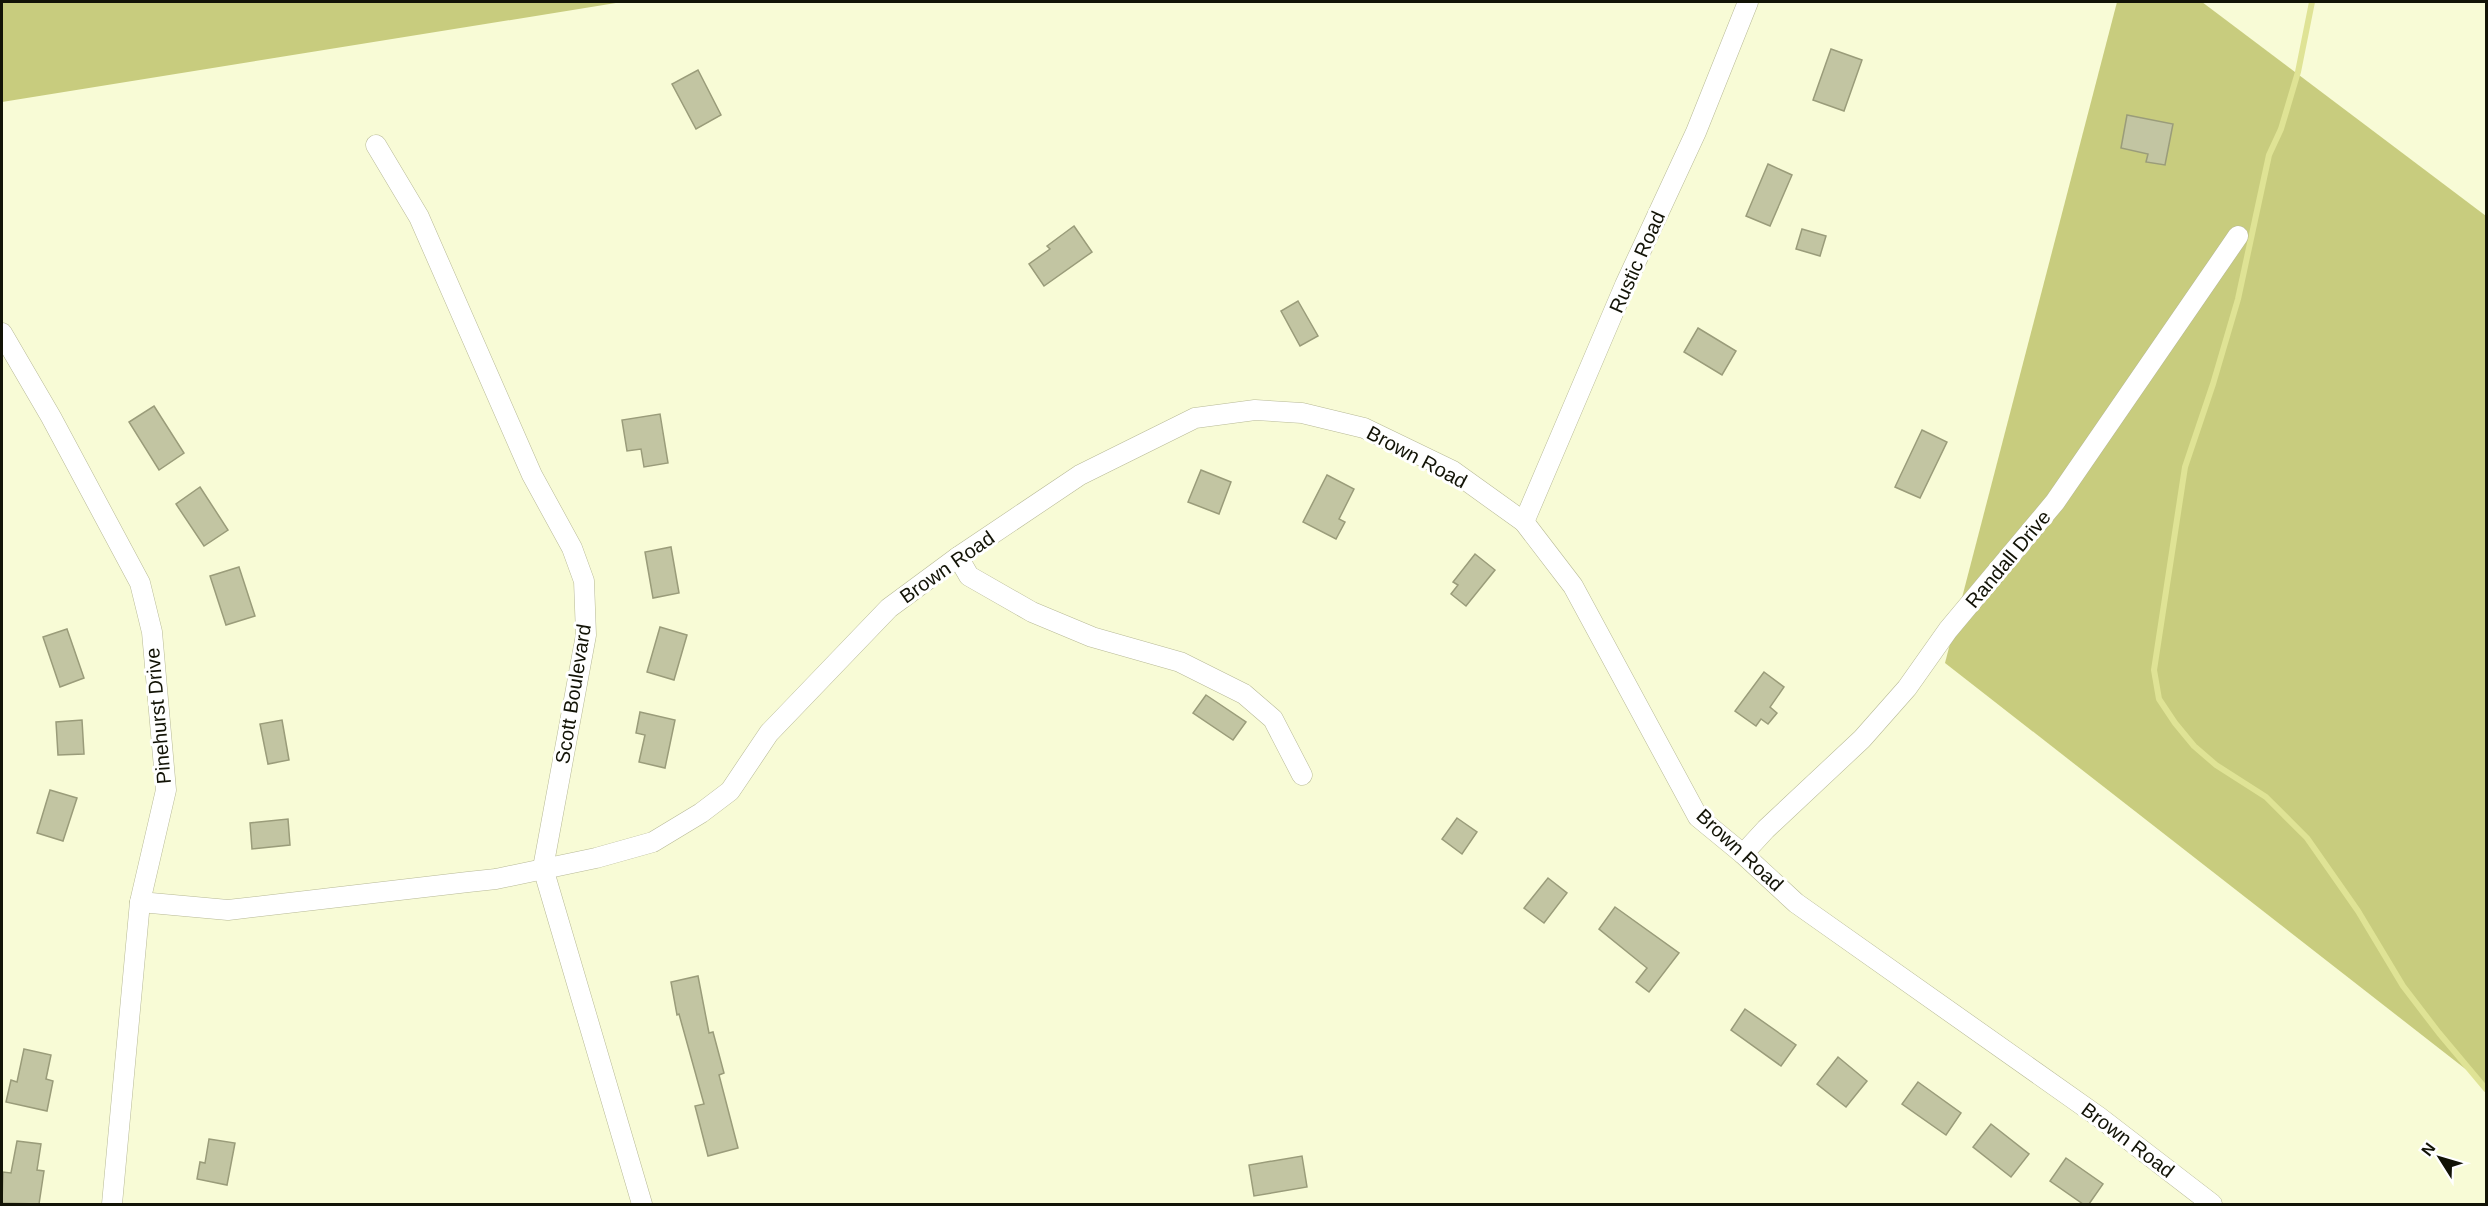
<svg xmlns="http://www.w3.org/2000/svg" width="2488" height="1206" font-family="Helvetica,sans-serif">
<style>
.forest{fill:#c8cc7e}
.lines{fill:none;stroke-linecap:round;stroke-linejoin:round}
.stream{stroke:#dfe395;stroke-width:6}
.building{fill:#c2c5a2;stroke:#9a9c7a;stroke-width:1.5}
.street-casing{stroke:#b7b996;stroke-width:21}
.street{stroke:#fff;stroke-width:20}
.labels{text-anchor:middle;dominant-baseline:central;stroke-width:6;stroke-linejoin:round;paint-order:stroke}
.street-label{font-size:20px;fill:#121306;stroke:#fff}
</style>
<rect width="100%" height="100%" fill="#f8fbd6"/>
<g class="forest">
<polygon points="2,2 622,2 2,102"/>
<polygon points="2117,2 2202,2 2486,216 2486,1085 1945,663"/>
</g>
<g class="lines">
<polyline class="stream" points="2312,2 2298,72 2281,129 2269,155 2238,299 2213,384 2185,467 2154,670 2159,699 2175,723 2194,746 2216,765 2266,797 2307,838 2358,911 2403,986 2439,1033 2486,1089"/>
</g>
<g class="building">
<polygon points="1831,49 1862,60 1844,111 1813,100"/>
<polygon points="698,70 721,115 696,129 672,84"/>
<polygon points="2127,115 2173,124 2165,165 2146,162 2148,154 2121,148"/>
<polygon points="1768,164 1792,175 1770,226 1746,216"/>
<polygon points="1074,226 1092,252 1044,286 1029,264 1050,249 1047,246"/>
<polygon points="1802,229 1826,236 1820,256 1796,249"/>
<polygon points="1298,301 1318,336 1300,346 1281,311"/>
<polygon points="1698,328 1736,351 1722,375 1684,352"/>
<polygon points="154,406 184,453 159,470 129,422"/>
<polygon points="660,414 668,463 644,467 641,449 627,451 622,420"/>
<polygon points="1922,430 1947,442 1920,498 1895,487"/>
<polygon points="1201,470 1231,482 1219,514 1188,502"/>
<polygon points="1327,475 1354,489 1339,519 1345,522 1336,539 1303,522"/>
<polygon points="200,487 228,530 204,546 176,504"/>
<polygon points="671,547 679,593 653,598 645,552"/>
<polygon points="1475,554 1495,570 1466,606 1451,594 1458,585 1453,582"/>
<polygon points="239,567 255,616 226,625 210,576"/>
<polygon points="660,627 687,635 674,680 647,672"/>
<polygon points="67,629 84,678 60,687 43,637"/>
<polygon points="1764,672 1784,687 1770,707 1777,713 1768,724 1761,719 1756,726 1735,711"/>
<polygon points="1206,695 1246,722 1233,740 1193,713"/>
<polygon points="640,712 675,720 665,768 639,762 645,735 636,733"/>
<polygon points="82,720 84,754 58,755 56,722"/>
<polygon points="282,720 289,760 268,764 260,724"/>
<polygon points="50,790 77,798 63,841 37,833"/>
<polygon points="1457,818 1477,832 1462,854 1442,839"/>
<polygon points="288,819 290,845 252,849 250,823"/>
<polygon points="1548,878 1567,893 1544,923 1524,908"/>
<polygon points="1615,907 1679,953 1649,992 1636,982 1647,968 1599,929"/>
<polygon points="698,976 709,1033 713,1032 724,1073 719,1075 738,1148 708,1156 695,1106 704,1104 679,1014 677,1015 671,982"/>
<polygon points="1745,1009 1796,1045 1781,1066 1731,1030"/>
<polygon points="24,1049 51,1055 46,1079 53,1081 47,1111 6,1102 11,1080 17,1082"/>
<polygon points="1838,1057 1867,1081 1846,1107 1817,1084"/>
<polygon points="1918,1082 1961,1113 1946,1135 1902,1104"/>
<polygon points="1991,1124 2029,1154 2011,1177 1973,1147"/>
<polygon points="209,1139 235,1143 227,1185 197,1179 200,1162 205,1163"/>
<polygon points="17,1141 41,1144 37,1170 44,1171 39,1204 2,1203 3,1172 11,1173"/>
<polygon points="1302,1156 1307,1187 1254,1196 1249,1165"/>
<polygon points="2066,1158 2103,1184 2089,1204 2083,1204 2050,1181"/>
</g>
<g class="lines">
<g class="street-casing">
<g id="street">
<polyline points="376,145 419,217 532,475 572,548 584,581 586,635 543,868 642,1204"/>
<polyline points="2,333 51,417 140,583 152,632 166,790 140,902 112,1204"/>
<polyline points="1524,522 1625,285 1696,132 1748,2"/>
<polyline points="958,557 969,576 1032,612 1092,637 1180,662 1244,694 1273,719 1302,775"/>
<polyline points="1743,854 1766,829 1862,739 1907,688 1948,630 2055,502 2238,236"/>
<polyline points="140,902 228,910 468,882 496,879 596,858 653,842 701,813 730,791 769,733 889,608 958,557 1080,475 1195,418 1255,410 1302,413 1364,428 1453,471 1524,522 1573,586 1698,817 1743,854 1796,903 2099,1117 2212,1204"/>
</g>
</g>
<use href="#street" class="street"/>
</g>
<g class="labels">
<g class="street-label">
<text transform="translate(1637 262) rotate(-66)">Rustic Road</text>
<text transform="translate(1417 457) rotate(28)">Brown Road</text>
<text transform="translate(2008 559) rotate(-50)">Randall Drive</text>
<text transform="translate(947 567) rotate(-35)">Brown Road</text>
<text transform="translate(573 694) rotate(-81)">Scott Boulevard</text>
<text transform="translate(158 716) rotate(-95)">Pinehurst Drive</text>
<text transform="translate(1740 850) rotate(43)">Brown Road</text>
<text transform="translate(2128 1140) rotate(37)">Brown Road</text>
</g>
</g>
<rect width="2488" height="1206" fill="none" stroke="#121306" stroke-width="6"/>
<g transform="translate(2440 1158) rotate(307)" stroke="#ffffff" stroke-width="4.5" paint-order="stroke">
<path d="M0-4.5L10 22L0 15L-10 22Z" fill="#121306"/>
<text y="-9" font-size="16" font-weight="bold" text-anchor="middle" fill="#121306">N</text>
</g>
</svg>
